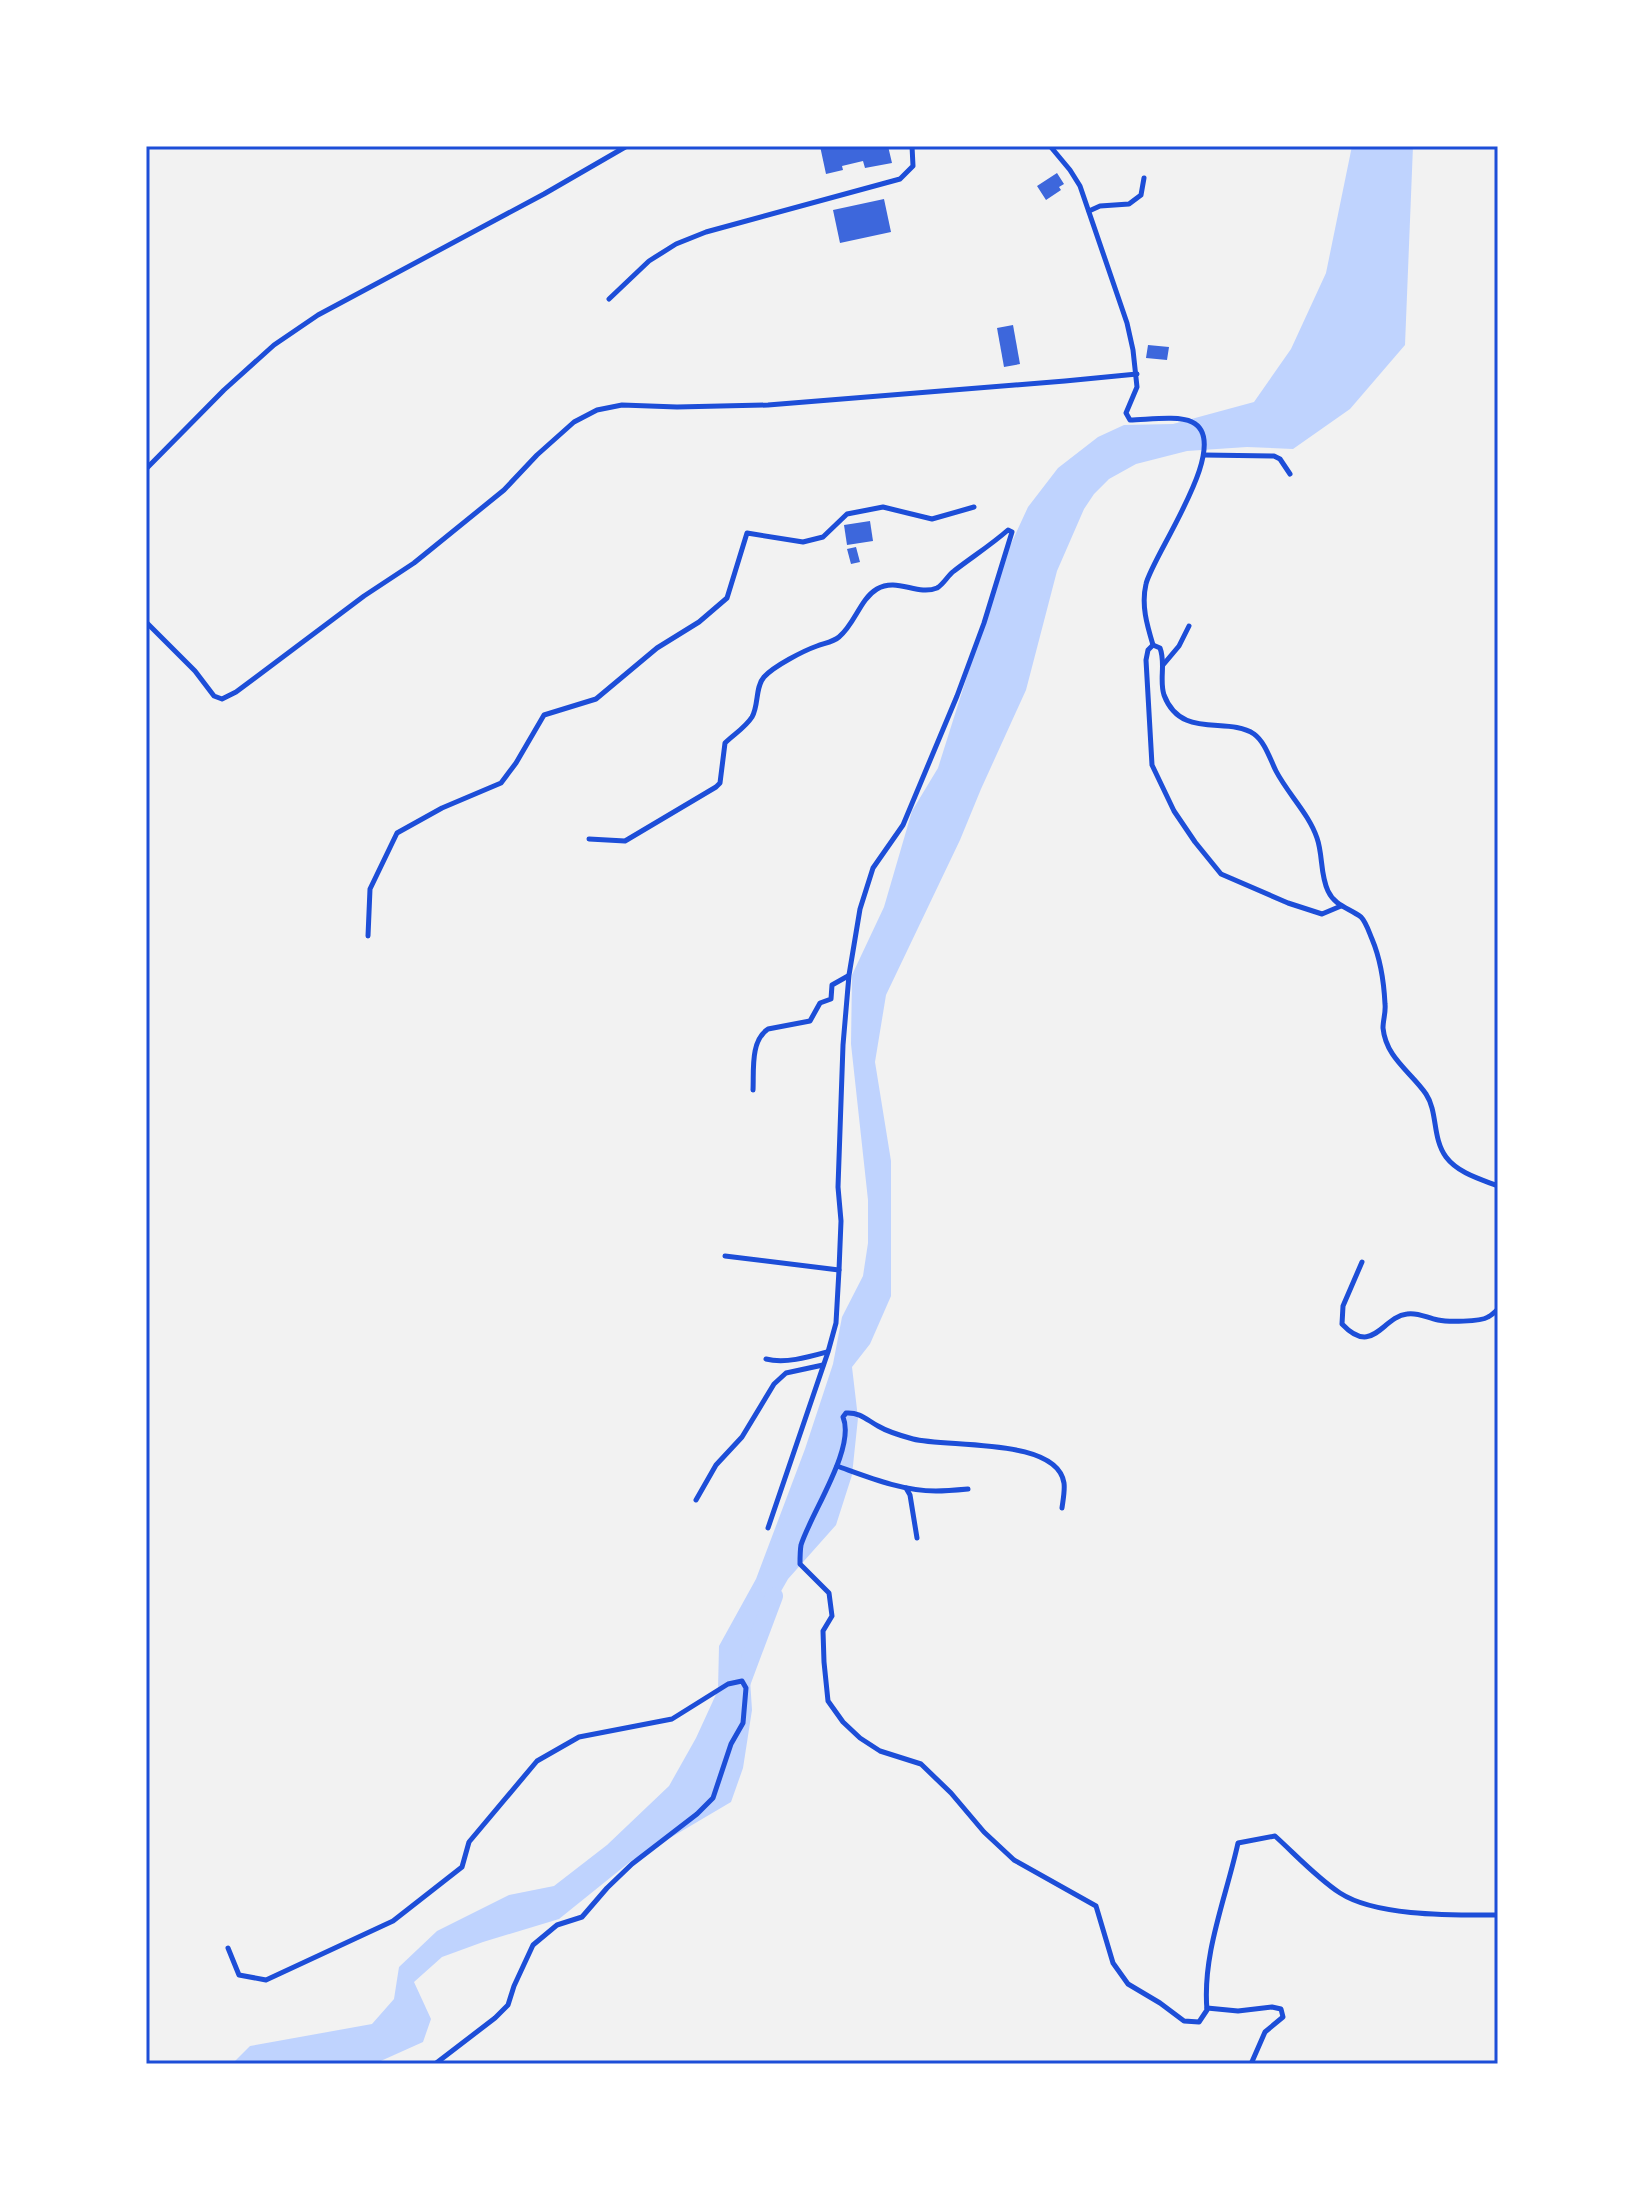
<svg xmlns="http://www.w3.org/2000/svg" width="1644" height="2210" font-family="'Nunito Sans',sans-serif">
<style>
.water{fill:#bfd3fe}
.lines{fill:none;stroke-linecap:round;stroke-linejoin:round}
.river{stroke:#bfd3fe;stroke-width:18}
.building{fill:#3d67dc}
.minor{stroke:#1d4ed8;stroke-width:5}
.neatline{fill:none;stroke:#1d4ed8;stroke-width:3}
</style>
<rect width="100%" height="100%" fill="#f2f2f2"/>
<polygon class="water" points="1352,146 1413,146 1405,345 1350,409 1293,449 1247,447 1187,451 1136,464 1109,479 1094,494 1084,509 1057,571 1026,690 981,789 960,840 886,995 875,1062 891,1161 891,1296 870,1344 852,1367 858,1418 852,1475 836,1525 788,1579 748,1649 752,1710 743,1768 731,1802 631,1861 559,1919 483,1942 442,1957 414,1982 431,2019 423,2042 374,2064 232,2064 250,2046 372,2024 394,1999 399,1967 437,1931 509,1895 554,1886 607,1845 669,1786 696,1738 718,1690 719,1646 756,1579 805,1449 833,1364 842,1317 863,1276 868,1243 868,1200 851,1044 852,975 884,907 912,811 938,768 1004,559 1028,507 1058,468 1098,437 1124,425 1173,424 1254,402 1291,349 1326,273"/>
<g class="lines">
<polyline class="river" points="741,1684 774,1596"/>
</g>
<g class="building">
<polygon points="820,146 888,146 892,163 865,168 863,161 842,166 843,170 826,174"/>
<polygon points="1057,173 1064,184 1059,187 1061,190 1046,200 1037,186"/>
<polygon points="884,199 891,232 840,243 833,210"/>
<polygon points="1013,325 1020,364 1004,367 997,328"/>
<polygon points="1148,345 1169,347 1167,360 1146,358"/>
<polygon points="870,521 873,541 847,545 844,525"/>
<polygon points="856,547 860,562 851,564 847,549"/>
</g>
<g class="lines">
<g class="minor">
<path d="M 1050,146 L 1070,170 L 1080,186 L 1127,323 L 1133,350 L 1137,387 L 1126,413 L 1130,420 C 1146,420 1178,415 1192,422 C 1235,442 1152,556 1146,584 C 1141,605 1147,625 1153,645 L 1160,648 C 1166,663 1159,680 1164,695 C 1181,740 1227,716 1254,734 C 1265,742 1270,759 1276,771 C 1288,794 1309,814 1317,838 C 1323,855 1320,874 1328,891 C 1335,906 1349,908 1361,917 C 1366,922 1369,932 1372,939 C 1380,958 1384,983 1385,1004 C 1386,1012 1383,1020 1383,1028 C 1386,1058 1411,1072 1426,1094 C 1438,1112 1432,1138 1446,1157 C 1458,1173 1480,1179 1498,1186"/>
<polyline points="1089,211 1100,206 1129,204 1141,195 1144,178"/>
<polyline points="609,299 649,261 676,244 706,232 900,179 913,166 912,146"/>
<polyline points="1204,455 1274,456 1280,459 1290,474"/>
<polyline points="146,469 224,390 274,345 318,315 544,194 627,146"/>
<polyline points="146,622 195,671 214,696 222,699 236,692 364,596 414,563 504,490 537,455 574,422 597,410 622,405 677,407 768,405 1065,381 1137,374"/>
<polyline points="1153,645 1148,650 1146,660 1152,765 1174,811 1195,842 1221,874 1288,903 1322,914 1341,906"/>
<polyline points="1163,665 1179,646 1189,626"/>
<path d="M 589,839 L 625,841 L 716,787 L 720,783 L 725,743 C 734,734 745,728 752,717 C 759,705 755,687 764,677 C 774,666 803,651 817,646 C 825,643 833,642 839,637 C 855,624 860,599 877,589 C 897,577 917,596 937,588 C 944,584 948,575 954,571 C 972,557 991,545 1008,530 L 1012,532 L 984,623 L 957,696 L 903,825 L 873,868 L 860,909 L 849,975 L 843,1045 L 838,1187 L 841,1221 L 839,1270 L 836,1323 L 828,1352 L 768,1528"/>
<polyline points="368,936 370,889 397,833 442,808 501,783 516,763 544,715 596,699 657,648 699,622 727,598 747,533 803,542 823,537 847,514 883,507 932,519 974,507"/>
<path d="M 753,1090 C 754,1071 750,1041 768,1029 L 810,1021 L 820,1003 L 831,999 L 832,985 L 848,976"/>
<polyline points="725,1256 839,1270"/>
<path d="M 1362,1262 L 1343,1306 L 1342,1324 C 1373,1357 1382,1317 1407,1314 C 1418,1312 1427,1318 1438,1320 C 1447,1322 1480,1322 1488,1317 C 1492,1315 1495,1312 1498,1309"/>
<path d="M 766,1359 C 785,1364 809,1357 827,1352"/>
<path d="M 837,1466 C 868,1477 902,1491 936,1491 C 946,1491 957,1490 968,1489"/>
<polyline points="906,1488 910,1495 917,1538"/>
<polyline points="696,1500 716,1465 742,1437 774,1384 786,1373 823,1365"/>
<path d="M 1062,1508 C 1063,1500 1065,1491 1064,1483 C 1057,1437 947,1448 913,1439 C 902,1436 888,1432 878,1426 C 867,1420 860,1412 846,1413 L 843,1417 C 856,1448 811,1513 801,1545 C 800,1551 800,1558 800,1564 L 829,1593 L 832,1616 L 823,1631 L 824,1662 L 828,1701 L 843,1722 L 860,1738 L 880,1751 L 921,1764 L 951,1793 L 984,1832 L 1014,1860 L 1096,1906 L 1113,1963 L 1128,1984 L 1160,2003 L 1184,2021 L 1199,2022 L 1207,2010 C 1202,1954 1226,1898 1238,1843 L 1275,1836 C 1296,1855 1317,1878 1340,1893 C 1377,1917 1455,1915 1498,1915"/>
<polyline points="228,1948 239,1975 266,1980 393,1921 462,1867 469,1842 537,1761 579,1737 672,1719 728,1684 742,1681 746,1688 743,1723 731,1744 713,1798 697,1814 632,1864 607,1888 582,1917 557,1925 533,1945 514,1986 508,2005 495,2018 435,2064"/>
<polyline points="1207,2008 1238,2011 1272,2007 1281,2009 1283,2017 1265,2032 1251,2064"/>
</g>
</g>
<rect width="1644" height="2210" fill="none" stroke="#ffffff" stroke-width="296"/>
<rect x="148" y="148" width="1348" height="1914" class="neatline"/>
</svg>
